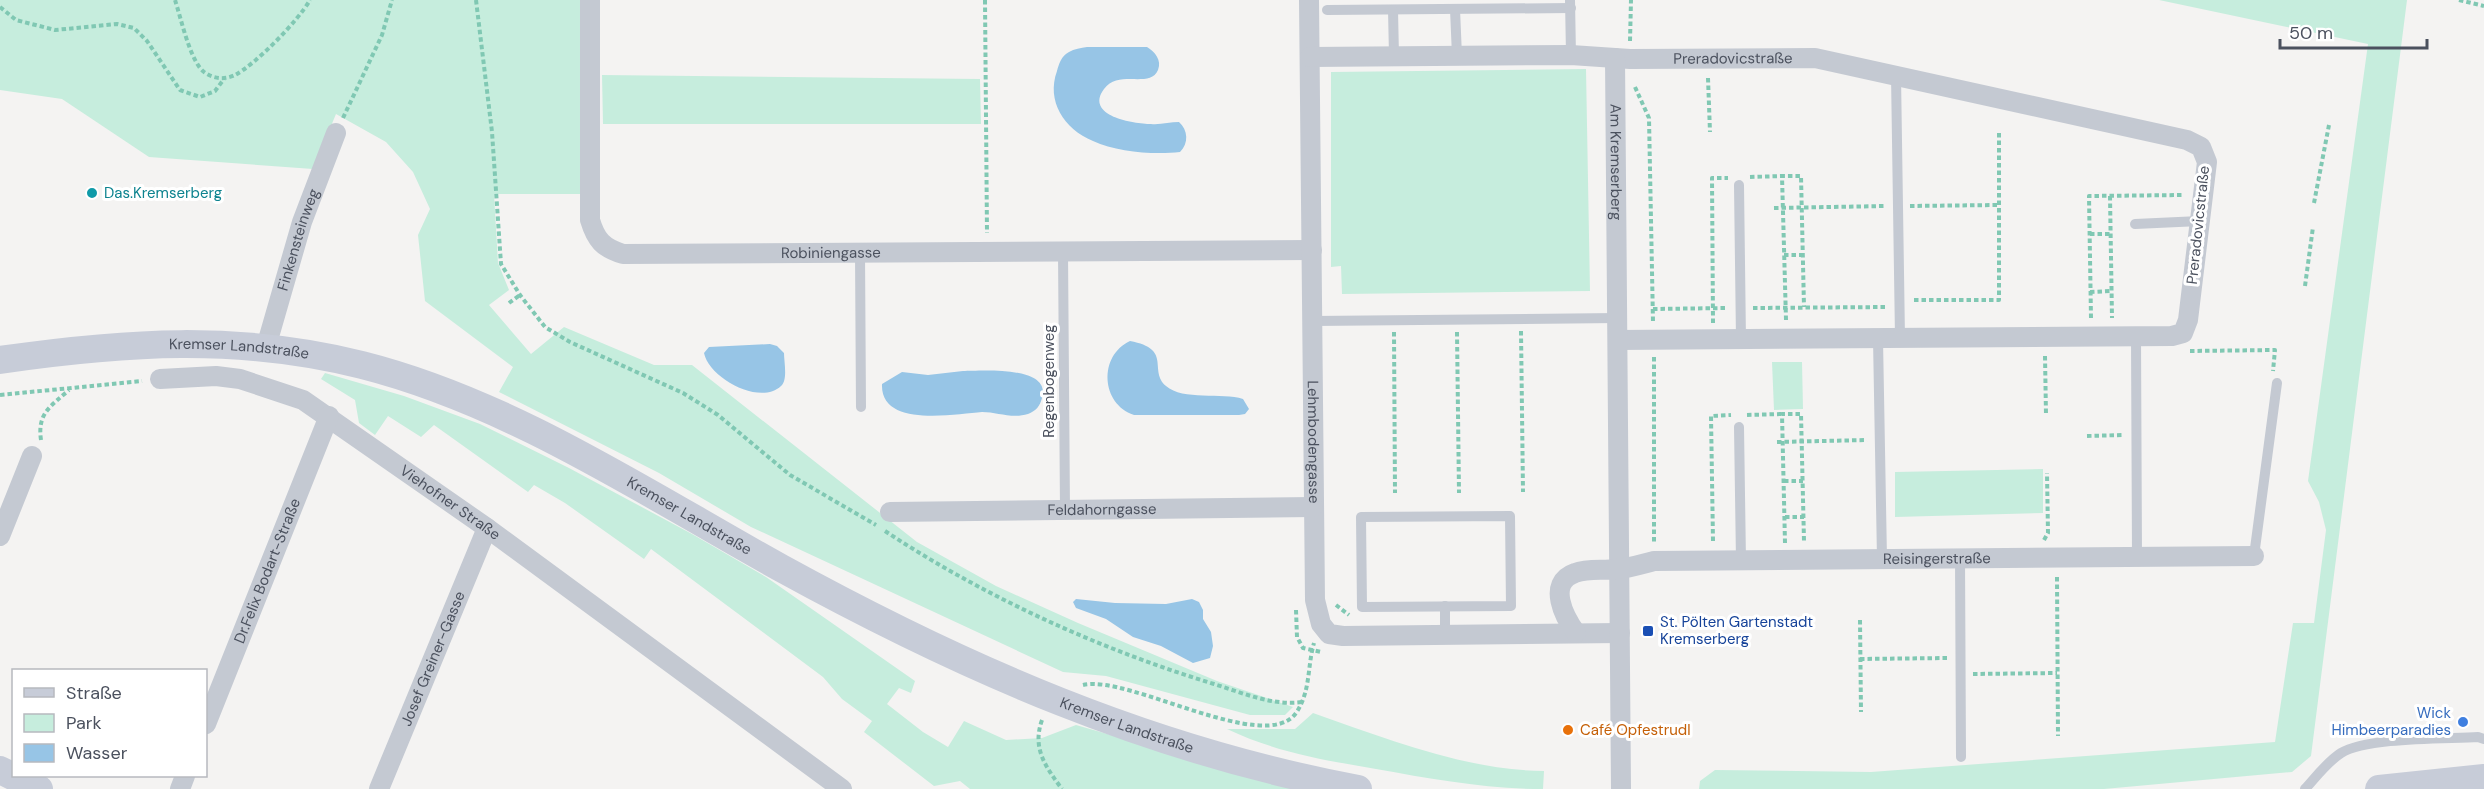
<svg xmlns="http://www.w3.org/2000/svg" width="2484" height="789" font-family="'DM Sans',sans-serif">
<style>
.green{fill:#c6eddd}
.water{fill:#97c5e6}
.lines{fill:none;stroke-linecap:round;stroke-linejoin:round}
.path{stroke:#80c8b3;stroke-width:4;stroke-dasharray:4.5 3;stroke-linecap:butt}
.lane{stroke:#c4c9d2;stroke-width:10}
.street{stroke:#c4c9d2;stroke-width:20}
.secondary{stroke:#c7ccd8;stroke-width:28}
.culture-dot{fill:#0f9aa8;stroke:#fff;stroke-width:2}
.transit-dot{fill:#1a4fb4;stroke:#fff;stroke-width:2}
.shop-dot{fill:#3f7fe0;stroke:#fff;stroke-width:2}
.food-dot{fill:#e8710a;stroke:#fff;stroke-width:2}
.labels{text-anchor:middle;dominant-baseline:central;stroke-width:6;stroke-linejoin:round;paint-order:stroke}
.street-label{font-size:15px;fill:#4b515e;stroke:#fff}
.culture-label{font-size:15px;fill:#0d838f;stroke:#fff;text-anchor:start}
.transit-label{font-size:15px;fill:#164399;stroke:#fff;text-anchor:start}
.shop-label{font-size:15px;fill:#366cbe;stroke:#fff;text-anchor:end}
.food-label{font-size:15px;fill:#c56008;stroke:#fff;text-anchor:start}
</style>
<rect width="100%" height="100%" fill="#f4f3f2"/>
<g class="green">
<polygon points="0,0 580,0 583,194 494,194 498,263 509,290 489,305 531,354 564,327 654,365 692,365 917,542 996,586 1078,623 1217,681 1293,707 1285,715 1250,715 1106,676 1063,672 751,527 659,473 499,392 513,367 425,301 418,235 430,209 413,172 386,142 336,114 313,169 149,157 62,99 0,90"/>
<polygon points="2159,0 2407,0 2311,756 2292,772 2104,789 1699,789 1700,781 1715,770 1871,772 2275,742 2293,623 2314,623 2326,530 2319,502 2308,481 2368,44"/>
<polygon points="1586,69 1590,291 1342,294 1341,266 1331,267 1331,72"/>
<polygon points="602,75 980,79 981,124 603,124"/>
<polygon points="1772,362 1802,362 1803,409 1774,410"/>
<polygon points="325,373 404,396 480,424 569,468 692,534 766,577 915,681 911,693 899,688 887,704 923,732 948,747 964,721 1006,740 1042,738 1076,725 1300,789 970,789 960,781 934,786 864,732 872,721 842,699 823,677 651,549 644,559 565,503 534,485 528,492 434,425 421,437 388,416 375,435 359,423 355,400 321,379"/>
<polygon points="2043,469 2043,513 1895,517 1895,472"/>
<path d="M 1313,713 C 1388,739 1464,770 1544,771 L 1543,789 C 1486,789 1432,779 1376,769 C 1324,760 1275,752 1227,729 L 1295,729 Z"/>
</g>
<g class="water">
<path d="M 1087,47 L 1147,47 C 1155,52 1162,60 1158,70 C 1150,89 1119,69 1104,89 C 1084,116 1134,124 1151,124 C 1160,125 1170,122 1179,122 C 1188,130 1189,143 1180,152 C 1154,155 1117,152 1093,141 C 1064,129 1046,101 1057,71 C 1059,64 1061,56 1069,52 C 1074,49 1081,48 1087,47 Z"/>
<path d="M 1130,341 C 1173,349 1148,370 1166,386 C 1183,401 1222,392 1243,399 L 1249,409 L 1245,414 L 1239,415 L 1134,415 C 1101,404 1098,356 1130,341 Z"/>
<path d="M 770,344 L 777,346 L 784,353 C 784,362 788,380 781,386 C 760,406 709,378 704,353 L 709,347 Z"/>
<path d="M 963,371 C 981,371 1052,365 1042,398 C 1040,406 1036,411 1028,414 C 1012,419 997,412 982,412 C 954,414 880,428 882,384 L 902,372 L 928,375 Z"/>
<polygon points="1076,599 1115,603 1166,604 1192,599 1199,602 1203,610 1203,619 1211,632 1213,646 1210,658 1193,663 1161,646 1133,637 1106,619 1076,608 1073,602"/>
</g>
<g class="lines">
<g class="path">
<path d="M 175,0 C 181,18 190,61 204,72 C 213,79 225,80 235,75 C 256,64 298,21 310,0"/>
<polyline points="476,0 492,132 501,264 520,295 545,327 570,342 683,393 718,415 790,475 876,525"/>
<polyline points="985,0 987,233"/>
<polyline points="2459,0 2484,6"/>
<polyline points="0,7 16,20 55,30 117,24 134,28 147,41 180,90 200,97 215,91 224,79"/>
<polyline points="1630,41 1631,0"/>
<polyline points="1708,78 1710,132"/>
<polyline points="1635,87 1649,118 1653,322"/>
<polyline points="343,118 382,35 392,0"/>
<polyline points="1750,177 1782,176"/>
<polyline points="2110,196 2112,318"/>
<polyline points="2314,203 2329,125"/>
<polyline points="1910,206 2000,205"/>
<polyline points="1774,208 1885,206"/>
<polyline points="2090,234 2110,234"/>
<polyline points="1784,255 1802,255"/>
<polyline points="2305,286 2313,227"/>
<polyline points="2090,292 2111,291"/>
<polyline points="1914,300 1999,300 1999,133"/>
<polyline points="509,303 520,295"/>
<polyline points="1753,308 1887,307"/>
<polyline points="1653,309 1728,308"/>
<polyline points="2091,318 2089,196 2184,195"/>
<polyline points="1786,320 1782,176 1801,176 1804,307"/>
<polyline points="1713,323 1712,178 1728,178"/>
<polyline points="1521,331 1523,492"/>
<polyline points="1394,332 1395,493"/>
<polyline points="1457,332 1459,493"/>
<polyline points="2190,351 2275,350 2273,371"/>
<polyline points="2045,356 2046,415"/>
<polyline points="1654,357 1654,544"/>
<polyline points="0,395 142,381"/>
<polyline points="1747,415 1782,414"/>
<polyline points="2087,436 2123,435"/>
<path d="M 41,440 C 37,413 51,406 69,390"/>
<polyline points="1777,442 1867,440"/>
<polyline points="1784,481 1803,481"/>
<polyline points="1785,517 1804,517"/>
<path d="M 885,531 C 985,597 1099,649 1214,684 C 1243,693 1272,706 1302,702"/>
<polyline points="2044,540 2048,533 2047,473"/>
<polyline points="1713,541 1711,416 1731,415"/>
<polyline points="1785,543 1782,414 1801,414 1804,541"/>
<polyline points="2057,577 2058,736"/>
<polyline points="1336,605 1349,615"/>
<polyline points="1296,610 1297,637 1303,648 1321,652"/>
<polyline points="1860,620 1861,712"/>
<polyline points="1860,659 1948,658"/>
<polyline points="1973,674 2057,673"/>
<path d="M 1083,685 C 1128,674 1265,756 1296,713 C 1311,691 1307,667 1314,643"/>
<path d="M 1042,720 C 1032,748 1045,766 1062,789"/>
</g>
<g class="lane">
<polyline points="1570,0 1571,55"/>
<polyline points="1455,9 1457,56"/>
<polyline points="1327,10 1571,8"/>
<polyline points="1393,10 1394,56"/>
<polyline points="1896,75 1900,338"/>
<polyline points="1739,185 1741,340"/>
<polyline points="2135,224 2200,221"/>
<polyline points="1063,252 1065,510"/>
<polyline points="860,253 861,407"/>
<polyline points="1313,321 1618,318"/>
<polyline points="2136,337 2137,557"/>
<polyline points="1878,339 1882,559"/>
<polyline points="1739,427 1741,561"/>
<polygon points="1510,516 1511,606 1362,607 1361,517"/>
<polyline points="2254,556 2277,383"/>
<polyline points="1960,559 1961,757"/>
<polyline points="1445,606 1445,634"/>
<path d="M 2305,789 C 2316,777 2327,762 2341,753 C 2367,737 2445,739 2478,737 L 2484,739"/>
</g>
<g class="street">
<path id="s1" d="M 590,0 L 590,220 C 596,240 603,248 623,254 L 1312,250"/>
<path id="s2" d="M 1309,0 L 1315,600 L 1321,624 L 1329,634 L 1343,636 L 1620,633"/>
<path id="s3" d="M 1310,57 L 1571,55 L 1630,59 L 1815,58 L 2187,140 L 2201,147 L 2207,162 L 2188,320 L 2183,333 L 2172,336 L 1618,340"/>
<path id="s4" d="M 1615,58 L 1621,789"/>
<path id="s5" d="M 266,347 L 302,222 L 336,133"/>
<path id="s6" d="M 160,379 L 216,376 L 240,379 L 303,400 L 487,528 L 842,789"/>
<path id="s7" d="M 890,512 L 1313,507"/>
<polyline points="0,536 32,456"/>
<path id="s8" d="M 1576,633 C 1565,618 1546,583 1575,573 C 1588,568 1603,571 1617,569 C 1630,568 1642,564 1654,561 L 2254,556"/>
<path id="s9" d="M 206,724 L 329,416"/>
<polyline points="180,789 185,776"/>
<path id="s10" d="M 379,789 L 487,528"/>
</g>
<g class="secondary">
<path id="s11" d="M 0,360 C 124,342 239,334 362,365 C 512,403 647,494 781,568 C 965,669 1150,750 1358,789"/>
<polyline points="0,770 39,789"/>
<polyline points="2379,789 2484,778"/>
</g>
</g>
<circle class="culture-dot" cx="92" cy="193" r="6"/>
<rect class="transit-dot" x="1642" y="625" width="12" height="12" rx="3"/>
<circle class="shop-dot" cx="2463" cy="722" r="6"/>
<circle class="food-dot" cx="1568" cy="730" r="6"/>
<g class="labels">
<g class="street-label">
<text stroke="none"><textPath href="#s3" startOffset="423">Preradovicstraße</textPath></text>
<text stroke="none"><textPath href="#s4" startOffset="104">Am Kremserberg</textPath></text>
<text transform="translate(2198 225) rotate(-84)">Preradovicstraße</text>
<text stroke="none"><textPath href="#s5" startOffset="112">Finkensteinweg</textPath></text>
<text stroke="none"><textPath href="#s1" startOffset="478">Robiniengasse</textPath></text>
<text stroke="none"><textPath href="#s11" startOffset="240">Kremser Landstraße</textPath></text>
<text transform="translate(1049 381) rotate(-90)">Regenbogenweg</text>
<text stroke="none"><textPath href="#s2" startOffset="442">Lehmbodengasse</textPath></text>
<text stroke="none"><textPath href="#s6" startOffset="326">Viehofner Straße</textPath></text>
<text stroke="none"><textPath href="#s7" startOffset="212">Feldahorngasse</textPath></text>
<text stroke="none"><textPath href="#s11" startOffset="726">Kremser Landstraße</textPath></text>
<text stroke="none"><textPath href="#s8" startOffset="434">Reisingerstraße</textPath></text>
<text stroke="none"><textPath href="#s9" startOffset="165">Dr.Felix Bodart-Straße</textPath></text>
<text stroke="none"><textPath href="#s10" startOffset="141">Josef Greiner-Gasse</textPath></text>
<text stroke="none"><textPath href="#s11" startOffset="1212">Kremser Landstraße</textPath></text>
</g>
<g class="culture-label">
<text x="104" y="193">Das.Kremserberg</text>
</g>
<g class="transit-label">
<text x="1660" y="622">St. Pölten Gartenstadt<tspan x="1660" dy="17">Kremserberg</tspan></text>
</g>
<g class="shop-label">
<text x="2451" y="713">Wick<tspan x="2451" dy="17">Himbeerparadies</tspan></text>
</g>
<g class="food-label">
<text x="1580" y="730">Café Opfestrudl</text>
</g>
</g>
<rect x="12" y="669" width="195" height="108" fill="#ffffff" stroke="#b7b9bf" stroke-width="1.5"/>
<rect x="24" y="688" width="30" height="9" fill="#c7ccd8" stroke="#b7b9bf" stroke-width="1.5"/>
<text x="66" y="699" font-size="18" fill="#4b515e">Straße</text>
<rect x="24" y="714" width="30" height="18" fill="#c6eddd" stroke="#b7b9bf" stroke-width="1.5"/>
<text x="66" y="729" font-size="18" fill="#4b515e">Park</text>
<rect x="24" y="744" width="30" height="18" fill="#97c5e6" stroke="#b7b9bf" stroke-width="1.5"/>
<text x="66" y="759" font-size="18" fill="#4b515e">Wasser</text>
<path d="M2280 39v9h147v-9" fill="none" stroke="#4b515e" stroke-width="3"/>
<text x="2289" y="39" font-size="18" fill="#4b515e" stroke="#ffffff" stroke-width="4.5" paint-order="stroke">50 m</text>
</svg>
